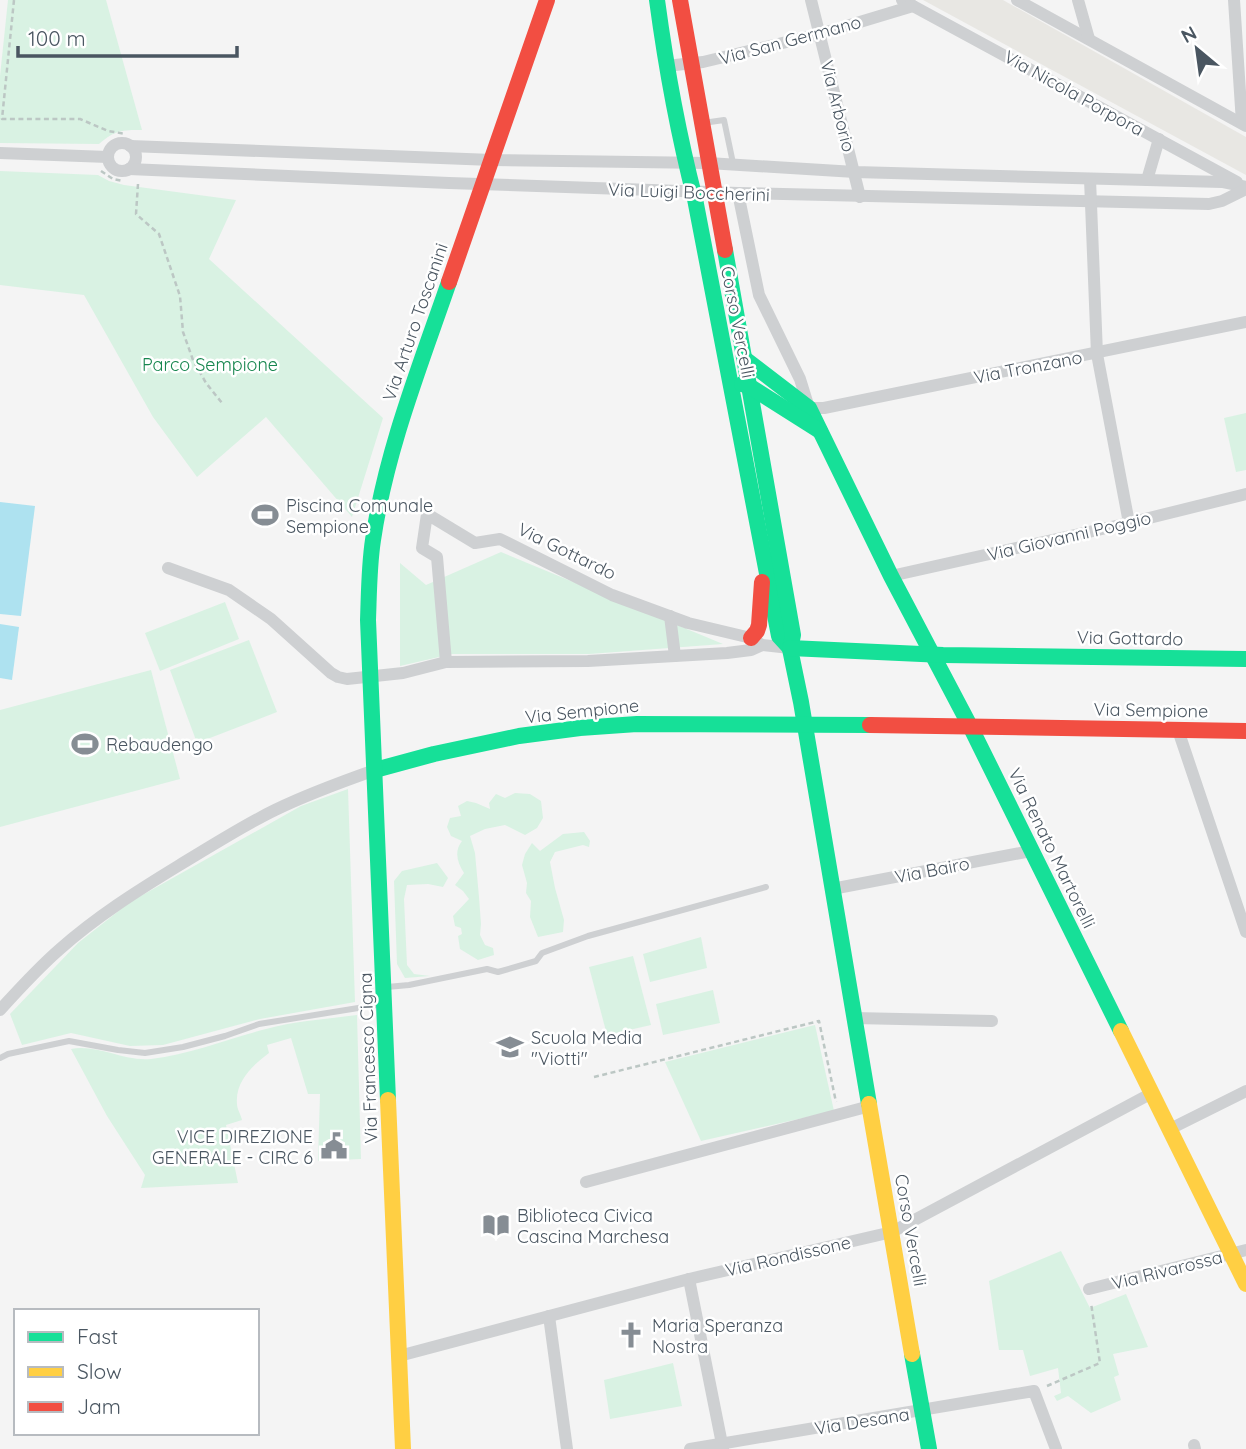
<svg xmlns="http://www.w3.org/2000/svg" width="1246" height="1449" font-family="Quicksand,sans-serif">
<style>
.commercial{fill:#e8e7e3}
.green{fill:#d9f2e3}
.water{fill:#aee2f0}
.lines{fill:none;stroke-linecap:round;stroke-linejoin:round}
.path{stroke:#bcc7c4;stroke-width:2.5;stroke-dasharray:5 3.5;stroke-linecap:butt}
.lane{stroke:#ced0d2;stroke-width:6}
.street{stroke:#ced0d2;stroke-width:12}
.fast{stroke:#16e098;stroke-width:16}
.slow{stroke:#ffcf43;stroke-width:16}
.jam{stroke:#f24e42;stroke-width:16}
.labels{text-anchor:middle;dominant-baseline:central;stroke-width:5;stroke-linejoin:round;paint-order:stroke}
.street-label{font-size:18px;fill:#4a5661;stroke:#fff}
.park-label{font-size:18px;fill:#17864f;stroke:#fff}
.poi-label{font-size:18px;fill:#4a5661;stroke:#fff;text-anchor:start}
</style>
<rect width="100%" height="100%" fill="#f4f4f4"/>
<polygon class="commercial" points="923,0 1003,0 1246,137 1246,175"/>
<g class="green">
<path d="M 8,0 L 106,0 L 142,130 C 122,130 115,130 99,144 L 0,143 L 0,76 Z"/>
<polygon points="0,171 98,175 109,181 124,185 236,200 209,259 383,418 352,517 266,417 197,477 153,417 84,295 0,285"/>
<polygon points="1246,413 1246,470 1236,472 1224,418"/>
<polygon points="501,552 723,644 589,654 452,654 400,666 400,563 426,585"/>
<polygon points="225,602 239,639 160,671 145,633"/>
<polygon points="249,640 277,712 197,743 170,670"/>
<polygon points="151,670 180,779 0,827 0,710"/>
<polygon points="348,789 355,1002 260,1019 163,1045 130,1046 71,1033 22,1045 10,1014 78,943 130,902 301,806"/>
<path d="M 515,793 L 530,794 L 541,801 L 543,818 L 537,828 L 525,835 L 505,825 L 485,829 L 470,836 L 475,853 L 479,897 L 481,924 L 480,935 L 485,945 L 493,948 L 494,955 L 478,960 L 460,949 L 458,936 L 462,934 L 461,928 L 455,926 L 453,916 L 469,899 L 463,891 L 455,885 L 464,873 C 457,862 454,851 462,841 L 451,836 L 447,827 L 450,818 L 461,816 L 458,806 L 467,801 L 476,803 L 490,809 L 489,803 L 496,794 L 505,798 Z"/>
<polygon points="584,832 590,841 589,847 583,845 555,852 550,862 555,888 564,920 563,932 538,937 530,917 531,901 526,893 527,883 522,865 525,854 532,843 540,851 563,834"/>
<polygon points="437,863 448,878 443,887 428,884 407,885 404,899 407,965 414,974 430,976 405,978 397,964 394,881 402,871"/>
<polygon points="701,937 707,968 650,982 643,954"/>
<polygon points="633,956 651,1025 607,1035 589,967"/>
<polygon points="713,990 720,1023 663,1035 656,1004"/>
<path d="M 357,1015 L 361,1159 L 318,1161 L 320,1094 L 308,1094 L 291,1038 L 267,1045 L 269,1053 C 253,1065 235,1081 237,1104 C 237,1109 241,1115 242,1120 L 226,1125 L 238,1183 L 141,1188 L 145,1175 L 107,1116 L 71,1049 C 98,1044 124,1062 151,1059 C 191,1054 227,1039 266,1029 C 295,1021 327,1019 357,1015 Z"/>
<polygon points="815,1025 834,1111 701,1141 665,1062"/>
<polygon points="1061,1251 1090,1308 1126,1294 1148,1347 1113,1354 1119,1375 1114,1377 1121,1400 1091,1413 1068,1396 1057,1401 1054,1396 1061,1393 1058,1368 1030,1376 1023,1350 999,1350 989,1281"/>
<polygon points="673,1363 682,1406 610,1419 604,1380"/>
</g>
<g class="water">
<polygon points="0,502 35,506 21,616 0,614"/>
<polygon points="0,624 19,627 12,680 0,678"/>
</g>
<g class="lines">
<g class="path">
<polyline points="14,0 2,119 80,119 108,131 126,134"/>
<polyline points="101,171 113,179 123,181"/>
<polyline points="138,184 136,214 159,234 180,296 183,332 193,360 206,383 222,403"/>
<polyline points="594,1077 819,1021 836,1102"/>
<polyline points="1047,1386 1100,1363 1091,1303"/>
</g>
<g class="lane">
<polyline points="703,123 724,120 733,163"/>
<polyline points="387,987 409,985 487,969 498,972 536,961 542,953 588,936 766,887"/>
<polyline points="0,1058 8,1054 69,1041 118,1050 145,1053 183,1047 225,1036 259,1024 383,1004"/>
</g>
<g class="street">
<polyline points="811,0 860,197"/>
<polyline points="902,0 1237,182"/>
<polyline points="1017,0 1246,126"/>
<polyline points="1078,0 1089,39"/>
<polyline points="1234,0 1242,123"/>
<polyline points="666,66 703,62 820,34 913,6"/>
<circle cx="122" cy="157" r="14"/>
<polyline points="130,146 492,160 708,163 855,172 1222,182 1246,187"/>
<polyline points="0,153 108,157"/>
<polyline points="129,169 449,183 738,193 1209,204 1222,201 1246,189"/>
<polyline points="1090,179 1097,354 1129,523"/>
<polyline points="1147,180 1159,139"/>
<polyline points="738,193 759,295 800,379 809,408 824,408 1246,322"/>
<polyline points="168,568 229,590 271,619 331,673 338,677 347,679 403,673 446,662 588,661 675,656 727,653 751,650 762,645"/>
<polyline points="891,576 1129,523 1246,494"/>
<polyline points="670,616 675,656"/>
<polyline points="446,662 437,557 422,548 427,514 475,543 500,539 612,595 688,623 751,638 762,645 790,648"/>
<polyline points="1178,730 1246,932"/>
<polyline points="832,889 1031,851"/>
<path d="M 0,1010 C 19,989 38,968 60,949 C 96,917 137,891 178,866 C 210,847 242,826 275,810 C 308,794 341,782 375,770"/>
<polyline points="854,1018 992,1021"/>
<polyline points="1170,1129 1246,1091"/>
<polyline points="586,1182 870,1106"/>
<polyline points="689,1279 723,1449"/>
<polyline points="1089,1289 1246,1250"/>
<polyline points="549,1316 567,1449"/>
<polyline points="399,1356 689,1279 892,1232 1152,1093"/>
<polyline points="1194,1445 1195,1449"/>
<polyline points="690,1449 1034,1391 1056,1449"/>
</g>
<g class="fast">
<path d="M 657,0 C 666,67 678,133 695,199 L 779,636 L 790,648"/>
<polyline points="725,250 793,635 790,649 801,702 869,1104"/>
<polyline points="745,359 809,408 891,576 970,726 1121,1031"/>
<polyline points="742,384 749,386 820,431"/>
<polyline points="790,648 943,655 1246,659"/>
<polyline points="375,770 434,754 519,736 580,728 637,724 870,725"/>
<path d="M 388,1100 L 368,620 C 369,593 369,566 373,540 C 386,451 420,366 449,282"/>
<polyline points="912,1354 929,1449"/>
</g>
<g class="slow">
<polyline points="1121,1031 1246,1284"/>
<polyline points="388,1100 403,1449"/>
<polyline points="869,1104 912,1354"/>
</g>
<g class="jam">
<polyline points="680,0 725,250"/>
<polyline points="449,282 547,0"/>
<polyline points="751,638 757,631 759,625 762,582"/>
<polyline points="870,725 1246,731"/>
</g>
</g>
<defs>
<g id="stadium-bare" transform="scale(2.1)"><path d="M0-5a6.5 5 0 1 0 0 10a6.5 5 0 1 0 0-10ZM-3.5-1.8h7v3.6h-7Z" fill="#868d94" stroke="#fff" stroke-width="2.5" paint-order="stroke"/></g>
<g id="school-bare" transform="scale(2.1)"><path d="M0-5L7-2L0 1L-7-2ZM-4 1L0 2.5L4 1V4Q0 6-4 4Z" fill="#868d94" stroke="#fff" stroke-width="2.5" paint-order="stroke"/></g>
<g id="civic-bare" transform="scale(2.1)"><path d="M-.6-6.5H3V-4.5H.6V-3L4-1V1h2V6H-6V1h2V-1L-.6-3ZM-1.2 2.5V6h2.4V2.5Z" fill="#868d94" stroke="#fff" stroke-width="2.5" paint-order="stroke"/></g>
<g id="library-bare" transform="scale(2.1)"><path d="M-6-4Q-3-5.5-.7-3.5V5Q-3 3-6 4ZM6-4Q3-5.5 .7-3.5V5Q3 3 6 4Z" fill="#868d94" stroke="#fff" stroke-width="2.5" paint-order="stroke"/></g>
<g id="church-bare" transform="scale(2.1)"><path d="M-1.2-6h2.4v3.5h3.3v2.4h-3.3V6h-2.4V-.1h-3.3v-2.4h3.3Z" fill="#868d94" stroke="#fff" stroke-width="2.5" paint-order="stroke"/></g>
</defs>
<g fill-rule="evenodd">
<use href="#stadium-bare" x="265" y="515"/>
<use href="#stadium-bare" x="85" y="744"/>
<use href="#school-bare" x="510" y="1047"/>
<use href="#civic-bare" x="334" y="1146"/>
<use href="#library-bare" x="496" y="1225"/>
<use href="#church-bare" x="631" y="1335"/>
</g>
<g class="labels">
<g class="street-label">
<text transform="translate(790 40) rotate(-15)">Via San Germano</text>
<text transform="translate(1074 93) rotate(29)">Via Nicola Porpora</text>
<text transform="translate(838 106) rotate(76)">Via Arborio</text>
<text transform="translate(689 192) rotate(2)">Via Luigi Boccherini</text>
<text transform="translate(415 322) rotate(-71)">Via Arturo Toscanini</text>
<text transform="translate(738 322) rotate(79)">Corso Vercelli</text>
<text transform="translate(1028 367) rotate(-11)">Via Tronzano</text>
<text transform="translate(1069 536) rotate(-13)">Via Giovanni Poggio</text>
<text transform="translate(567 551) rotate(26)">Via Gottardo</text>
<text transform="translate(1130 638) rotate(1)">Via Gottardo</text>
<text transform="translate(1151 710) rotate(1)">Via Sempione</text>
<text transform="translate(582 711) rotate(-6)">Via Sempione</text>
<text transform="translate(1052 848) rotate(64)">Via Renato Martorelli</text>
<text transform="translate(932 870) rotate(-11)">Via Bairo</text>
<text transform="translate(368 1058) rotate(-92)">Via Francesco Cigna</text>
<text transform="translate(911 1230) rotate(80)">Corso Vercelli</text>
<text transform="translate(788 1256) rotate(-13)">Via Rondissone</text>
<text transform="translate(1167 1270) rotate(-14)">Via Rivarossa</text>
<text transform="translate(862 1421) rotate(-9)">Via Desana</text>
</g>
<g class="park-label">
<text x="210" y="364">Parco Sempione</text>
</g>
<g class="poi-label">
<text x="286" y="505">Piscina Comunale<tspan x="286" dy="21">Sempione</tspan></text>
<text x="106" y="744">Rebaudengo</text>
<text x="531" y="1037">Scuola Media<tspan x="531" dy="21">"Viotti"</tspan></text>
<text x="313" y="1136" text-anchor="end">VICE DIREZIONE<tspan x="313" dy="21">GENERALE - CIRC 6</tspan></text>
<text x="517" y="1215">Biblioteca Civica<tspan x="517" dy="21">Cascina Marchesa</tspan></text>
<text x="652" y="1325">Maria Speranza<tspan x="652" dy="21">Nostra</tspan></text>
</g>
</g>
<rect x="14" y="1309" width="245" height="126" fill="#ffffff" stroke="#b7bbc0" stroke-width="2"/>
<rect x="28" y="1332" width="35" height="10" fill="#16e098" stroke="#b7bbc0" stroke-width="2"/>
<text x="77" y="1344" font-size="21" fill="#4a5661">Fast</text>
<rect x="28" y="1367" width="35" height="10" fill="#ffcf43" stroke="#b7bbc0" stroke-width="2"/>
<text x="77" y="1379" font-size="21" fill="#4a5661">Slow</text>
<rect x="28" y="1402" width="35" height="10" fill="#f24e42" stroke="#b7bbc0" stroke-width="2"/>
<text x="77" y="1414" font-size="21" fill="#4a5661">Jam</text>
<g transform="translate(1197 49) rotate(331)" stroke="#ffffff" stroke-width="5" paint-order="stroke">
<path d="M0-5L12 26L0 18L-12 26Z" fill="#4a5661"/>
<text y="-10" font-size="19" font-weight="bold" text-anchor="middle" fill="#4a5661">N</text>
</g>
<path d="M18 46v10h219v-10" fill="none" stroke="#4a5661" stroke-width="3.5"/>
<text x="28" y="46" font-size="21" fill="#4a5661" stroke="#ffffff" stroke-width="5" paint-order="stroke">100 m</text>
</svg>
